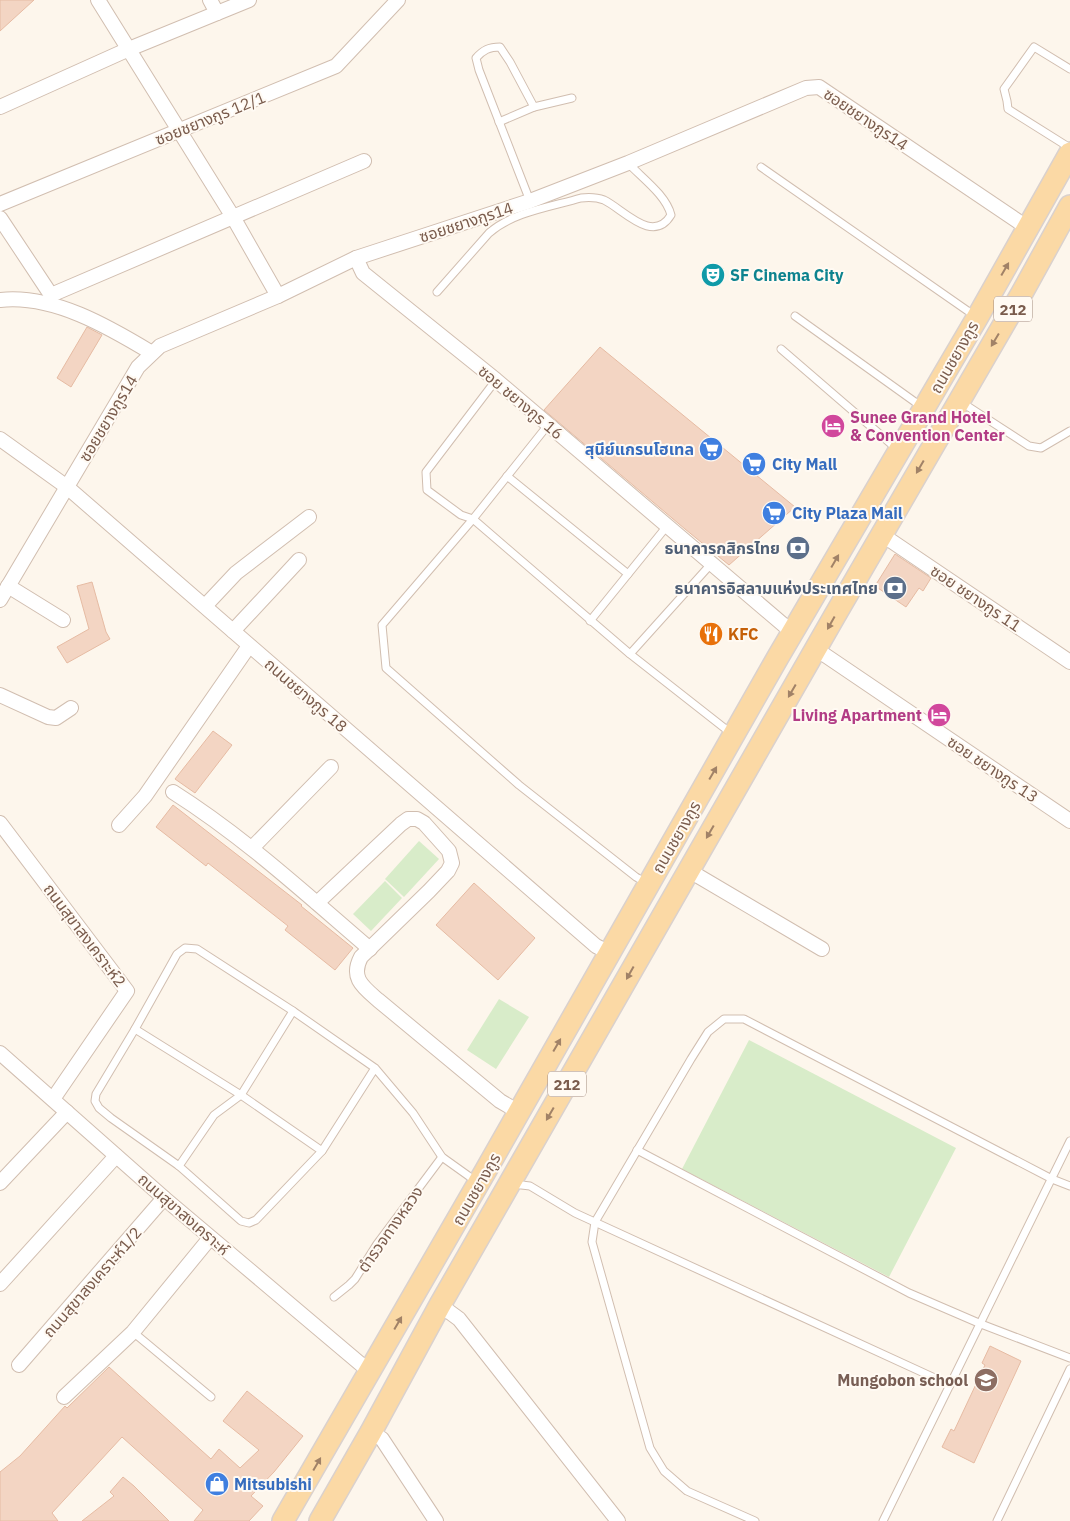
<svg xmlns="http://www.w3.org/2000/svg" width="1070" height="1521" font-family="'IBM Plex Sans','Noto Sans Thai',sans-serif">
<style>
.green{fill:#d8ecc9}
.building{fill:#f3d5c3;stroke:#e6bba3}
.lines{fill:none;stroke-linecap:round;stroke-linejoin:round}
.lane-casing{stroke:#d1beb0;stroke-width:9}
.street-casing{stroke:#d1beb0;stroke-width:16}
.primary-casing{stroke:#dad1cd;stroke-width:24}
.lane{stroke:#fff;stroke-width:7}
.street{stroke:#fff;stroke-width:14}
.primary{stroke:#fbd9a5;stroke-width:21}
.oneway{fill:#a18267}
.labels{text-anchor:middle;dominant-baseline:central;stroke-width:4;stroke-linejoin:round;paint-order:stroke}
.shield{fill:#fffaf3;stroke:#a28b7f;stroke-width:1}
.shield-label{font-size:15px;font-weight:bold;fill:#7a5c4d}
.street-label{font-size:16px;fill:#7a5c4d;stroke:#fffaf3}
.culture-label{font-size:16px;font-weight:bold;fill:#0d838f;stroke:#fffaf3;text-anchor:start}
.hotel-label{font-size:16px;font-weight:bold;fill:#b23c85;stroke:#fffaf3;text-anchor:start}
.shop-label{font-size:16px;font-weight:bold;fill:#366cbe;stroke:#fffaf3;text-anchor:start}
.service-label{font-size:16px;font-weight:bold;fill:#4e5e75;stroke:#fffaf3;text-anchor:end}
.food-label{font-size:16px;font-weight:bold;fill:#c56008;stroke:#fffaf3;text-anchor:start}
.education-label{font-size:16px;font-weight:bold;fill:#785e54;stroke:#fffaf3;text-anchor:end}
</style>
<rect width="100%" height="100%" fill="#fdf6ec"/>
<g class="green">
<polygon points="419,841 439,859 404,897 385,879"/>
<polygon points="385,881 402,898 371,931 353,914"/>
<polygon points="499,999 529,1017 496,1069 467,1050"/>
<polygon points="749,1040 956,1148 889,1277 682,1169"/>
</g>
<g class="building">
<polygon points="0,0 34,0 0,31"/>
<polygon points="87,327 102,335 71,387 57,378"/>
<polygon points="600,347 795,507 729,565 685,529 544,410"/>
<polygon points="895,554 931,578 923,591 919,588 906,607 875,586"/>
<polygon points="92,582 106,632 110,639 67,663 57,647 89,629 77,586"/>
<polygon points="213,731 232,745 195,793 175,779"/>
<polygon points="173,805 302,905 301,906 353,948 335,970 285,930 288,926 208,863 206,866 156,827"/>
<polygon points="474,883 535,938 498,980 436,925"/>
<polygon points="990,1346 1021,1361 974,1463 942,1447 951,1429 954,1431 985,1365 982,1363"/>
<polygon points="109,1367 211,1459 219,1449 240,1468 259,1450 223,1421 247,1391 303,1436 274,1472 251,1496 263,1506 249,1521 194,1521 203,1510 122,1437 52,1513 58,1521 0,1521 0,1472 20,1456 65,1406 67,1408"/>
<polygon points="123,1477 134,1486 169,1521 82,1521 114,1496 110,1492"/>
</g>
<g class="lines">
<g class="lane-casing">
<g id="lane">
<polyline points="1070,69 1034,47 1004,89 1007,101 1008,109 1070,148"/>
<polyline points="499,122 534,107"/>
<polyline points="761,167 975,316"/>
<path d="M 530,201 L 479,70 L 476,58 C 483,50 489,47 500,47 L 510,62 L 534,107 L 572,98"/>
<path d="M 437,292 L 489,233 C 513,212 550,207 581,198 C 590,197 596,197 604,200 C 623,209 653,245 671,215 C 666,195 642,178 628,163"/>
<polyline points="795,316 922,407"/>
<polyline points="781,349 897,449"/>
<polyline points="496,380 426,472 427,490 461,515 473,519 630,654 732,734"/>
<polyline points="961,402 1029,446 1041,448 1070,431"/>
<polyline points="548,425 473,519 382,625 386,668 519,785 636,877 647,883"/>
<polyline points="507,476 628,574"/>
<polyline points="590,621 667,526"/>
<polyline points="630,654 711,564"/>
<polyline points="135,1029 241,1095 322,1151"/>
<polyline points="375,1068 322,1151 256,1220 249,1223 241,1221 179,1166 111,1118 99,1108 95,1101 96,1094 135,1029 177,954 185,948 197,949 293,1011 375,1068 413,1113 442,1157 477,1182"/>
<polyline points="637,1150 909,1293 981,1324 1070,1358"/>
<polyline points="179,1166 214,1115 241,1095 293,1011"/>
<polyline points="513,1184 530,1186 575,1213 950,1385"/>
<polyline points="334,1297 349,1285 355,1279 377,1244 442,1157"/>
<polyline points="133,1332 211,1397"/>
<polyline points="755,1521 687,1491 664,1471 650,1448 592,1242 595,1222 691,1059 708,1032 724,1019 744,1019 1052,1179 1070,1186"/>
<polyline points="883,1521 1070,1141"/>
<polyline points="997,1521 1070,1369"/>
</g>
</g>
<g class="street-casing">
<g id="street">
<polyline points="98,0 233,217 278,296"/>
<polyline points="210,0 217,13"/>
<polyline points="0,107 129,49 249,0"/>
<polyline points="0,204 336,66 398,0"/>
<polyline points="0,218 51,295 364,161"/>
<polyline points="356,258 363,273 496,380 793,633"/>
<path d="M 0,300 C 53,294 109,327 152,353"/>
<polyline points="0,439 67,487 596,946 610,953"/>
<polyline points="881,534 1070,662"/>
<polyline points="8,586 63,620"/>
<polyline points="0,600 138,367 160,346 278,296 356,258 530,201 628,163 806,88 819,87 1028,228"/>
<polyline points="205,606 236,573 309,517"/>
<polyline points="233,631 299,560"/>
<polyline points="816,649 1070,821"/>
<polyline points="0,695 48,717 56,718 71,708"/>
<path d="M 173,792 C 244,837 306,894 370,949"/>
<polyline points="0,823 127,991 53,1099"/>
<polyline points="119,825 145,796 249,646"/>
<polyline points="252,848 331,767"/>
<polyline points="688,870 822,949"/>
<path d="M 317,903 L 401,824 L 408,819 L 417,819 L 424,823 L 449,851 L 452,863 L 448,871 L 429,891 L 361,957 C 350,978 363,987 378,1000 L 500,1101 L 519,1112"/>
<polyline points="0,1053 164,1198 370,1372"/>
<polyline points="0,1183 67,1112"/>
<polyline points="0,1284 116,1156"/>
<polyline points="440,1305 459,1319 618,1521"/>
<polyline points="19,1365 164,1198"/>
<polyline points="64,1397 133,1332 210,1238"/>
<polyline points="371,1432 382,1439 436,1521"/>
</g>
</g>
<g class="primary-casing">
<g id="primary">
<polyline points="283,1521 486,1170 778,657 977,318 1070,153"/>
<polyline points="320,1521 371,1432 440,1305 834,617 1022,293 1070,206"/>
</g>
</g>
<use href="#lane" class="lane"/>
<use href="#street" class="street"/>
<use href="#primary" class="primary"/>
</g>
<defs><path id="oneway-solid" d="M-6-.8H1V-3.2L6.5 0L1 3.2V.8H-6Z" transform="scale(1.25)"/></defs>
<g class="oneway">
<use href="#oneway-solid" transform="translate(1005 269) rotate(-60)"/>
<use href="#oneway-solid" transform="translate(995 340) rotate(121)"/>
<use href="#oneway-solid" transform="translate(920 467) rotate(120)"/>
<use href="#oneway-solid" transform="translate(835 561) rotate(-60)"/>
<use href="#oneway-solid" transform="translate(831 623) rotate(119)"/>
<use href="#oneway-solid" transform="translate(792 691) rotate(120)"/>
<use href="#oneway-solid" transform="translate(713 773) rotate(-60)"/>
<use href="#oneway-solid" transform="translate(710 832) rotate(120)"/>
<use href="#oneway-solid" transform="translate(630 973) rotate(119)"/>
<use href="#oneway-solid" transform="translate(557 1045) rotate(-60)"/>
<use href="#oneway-solid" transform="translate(550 1114) rotate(120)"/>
<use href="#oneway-solid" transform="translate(398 1323) rotate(-60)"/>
<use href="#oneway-solid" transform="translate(317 1464) rotate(-60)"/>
</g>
<defs>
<g id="theatre-disc" transform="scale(1.25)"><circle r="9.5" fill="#0f9aa8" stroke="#fffaf3"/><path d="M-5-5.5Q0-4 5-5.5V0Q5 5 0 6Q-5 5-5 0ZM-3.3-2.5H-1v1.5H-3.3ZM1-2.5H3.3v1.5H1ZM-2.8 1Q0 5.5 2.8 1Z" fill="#fff"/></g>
<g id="hotel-disc" transform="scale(1.25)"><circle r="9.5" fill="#d1479c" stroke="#fffaf3"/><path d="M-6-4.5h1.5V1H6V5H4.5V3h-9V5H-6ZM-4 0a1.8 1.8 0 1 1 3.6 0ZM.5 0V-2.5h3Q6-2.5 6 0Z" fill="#fff"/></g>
<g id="supermarket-disc" transform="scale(1.25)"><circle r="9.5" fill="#3f7fe0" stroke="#fffaf3"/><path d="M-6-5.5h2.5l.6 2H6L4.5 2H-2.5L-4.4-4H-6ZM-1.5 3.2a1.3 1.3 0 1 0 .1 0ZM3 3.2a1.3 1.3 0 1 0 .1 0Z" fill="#fff"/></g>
<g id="bank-disc" transform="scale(1.25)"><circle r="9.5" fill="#5c6f8a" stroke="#fffaf3"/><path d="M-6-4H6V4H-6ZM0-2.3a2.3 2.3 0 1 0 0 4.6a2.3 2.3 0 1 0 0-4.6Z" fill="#fff"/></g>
<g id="restaurant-disc" transform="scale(1.25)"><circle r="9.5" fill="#e8710a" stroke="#fffaf3"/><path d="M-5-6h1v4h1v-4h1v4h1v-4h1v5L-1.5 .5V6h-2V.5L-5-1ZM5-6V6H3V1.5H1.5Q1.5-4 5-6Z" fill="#fff"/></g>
<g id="school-disc" transform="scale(1.25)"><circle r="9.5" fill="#8d6e63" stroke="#fffaf3"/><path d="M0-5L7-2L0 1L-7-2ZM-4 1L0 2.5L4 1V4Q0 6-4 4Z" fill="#fff"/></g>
<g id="shop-disc" transform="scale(1.25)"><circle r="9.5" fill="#3f7fe0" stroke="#fffaf3"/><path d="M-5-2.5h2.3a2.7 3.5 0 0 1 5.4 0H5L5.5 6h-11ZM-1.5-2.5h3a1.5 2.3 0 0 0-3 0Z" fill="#fff"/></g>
</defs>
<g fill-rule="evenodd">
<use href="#theatre-disc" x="713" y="275"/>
<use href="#hotel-disc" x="833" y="426"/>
<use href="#supermarket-disc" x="711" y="449"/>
<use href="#supermarket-disc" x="754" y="464"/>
<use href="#supermarket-disc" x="774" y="513"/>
<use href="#bank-disc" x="798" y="548"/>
<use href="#bank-disc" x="895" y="588"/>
<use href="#restaurant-disc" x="711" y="634"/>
<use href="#hotel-disc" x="939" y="715"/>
<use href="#school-disc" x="986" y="1380"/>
<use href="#shop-disc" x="217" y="1484"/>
</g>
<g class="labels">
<g class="shield">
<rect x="994" y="296.5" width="38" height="25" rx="4"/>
<rect x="548" y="1071.5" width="38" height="25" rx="4"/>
</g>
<g class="shield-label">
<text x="1013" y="309">212</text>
<text x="567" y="1084">212</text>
</g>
<g class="street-label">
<text transform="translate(210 118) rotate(-22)">ซอยชยางกูร 12/1</text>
<text transform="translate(866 119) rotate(34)">ซอยชยางกูร14</text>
<text transform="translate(466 222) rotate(-18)">ซอยชยางกูร14</text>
<text transform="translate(954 357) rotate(-60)">ถนนชยางกูร</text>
<text transform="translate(521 402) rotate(40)">ซอย ชยางกูร 16</text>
<text transform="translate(108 418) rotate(-59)">ซอยชยางกูร14</text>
<text transform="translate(976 598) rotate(34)">ซอย ชยางกูร 11</text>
<text transform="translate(306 695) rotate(41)">ถนนชยางกูร 18</text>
<text transform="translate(993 769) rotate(34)">ซอย ชยางกูร 13</text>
<text transform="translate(676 837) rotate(-60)">ถนนชยางกูร</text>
<text transform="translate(85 935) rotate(53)">ถนนสุขาสงเคราะห์2</text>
<text transform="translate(476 1189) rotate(-60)">ถนนชยางกูร</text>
<text transform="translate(184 1214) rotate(41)">ถนนสุขาสงเคราะห์</text>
<text transform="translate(390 1229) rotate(-55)">ตำรวจทางหลวง</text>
<text transform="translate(92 1282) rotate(-49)">ถนนสุขาสงเคราะห์1/2</text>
</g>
<g class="culture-label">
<text x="730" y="275">SF Cinema City</text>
</g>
<g class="hotel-label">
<text x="850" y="417">Sunee Grand Hotel<tspan x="850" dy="18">&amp; Convention Center</tspan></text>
<text x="922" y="715" text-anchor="end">Living Apartment</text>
</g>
<g class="shop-label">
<text x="694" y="449" text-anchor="end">สุนีย์แกรนโฮเทล</text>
<text x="772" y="464">City Mall</text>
<text x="792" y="513">City Plaza Mail</text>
<text x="234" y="1484">Mitsubishi</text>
</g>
<g class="service-label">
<text x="780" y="548">ธนาคารกสิกรไทย</text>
<text x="878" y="588">ธนาคารอิสลามแห่งประเทศไทย</text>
</g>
<g class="food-label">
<text x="728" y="634">KFC</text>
</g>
<g class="education-label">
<text x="968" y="1380">Mungobon school</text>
</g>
</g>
</svg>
